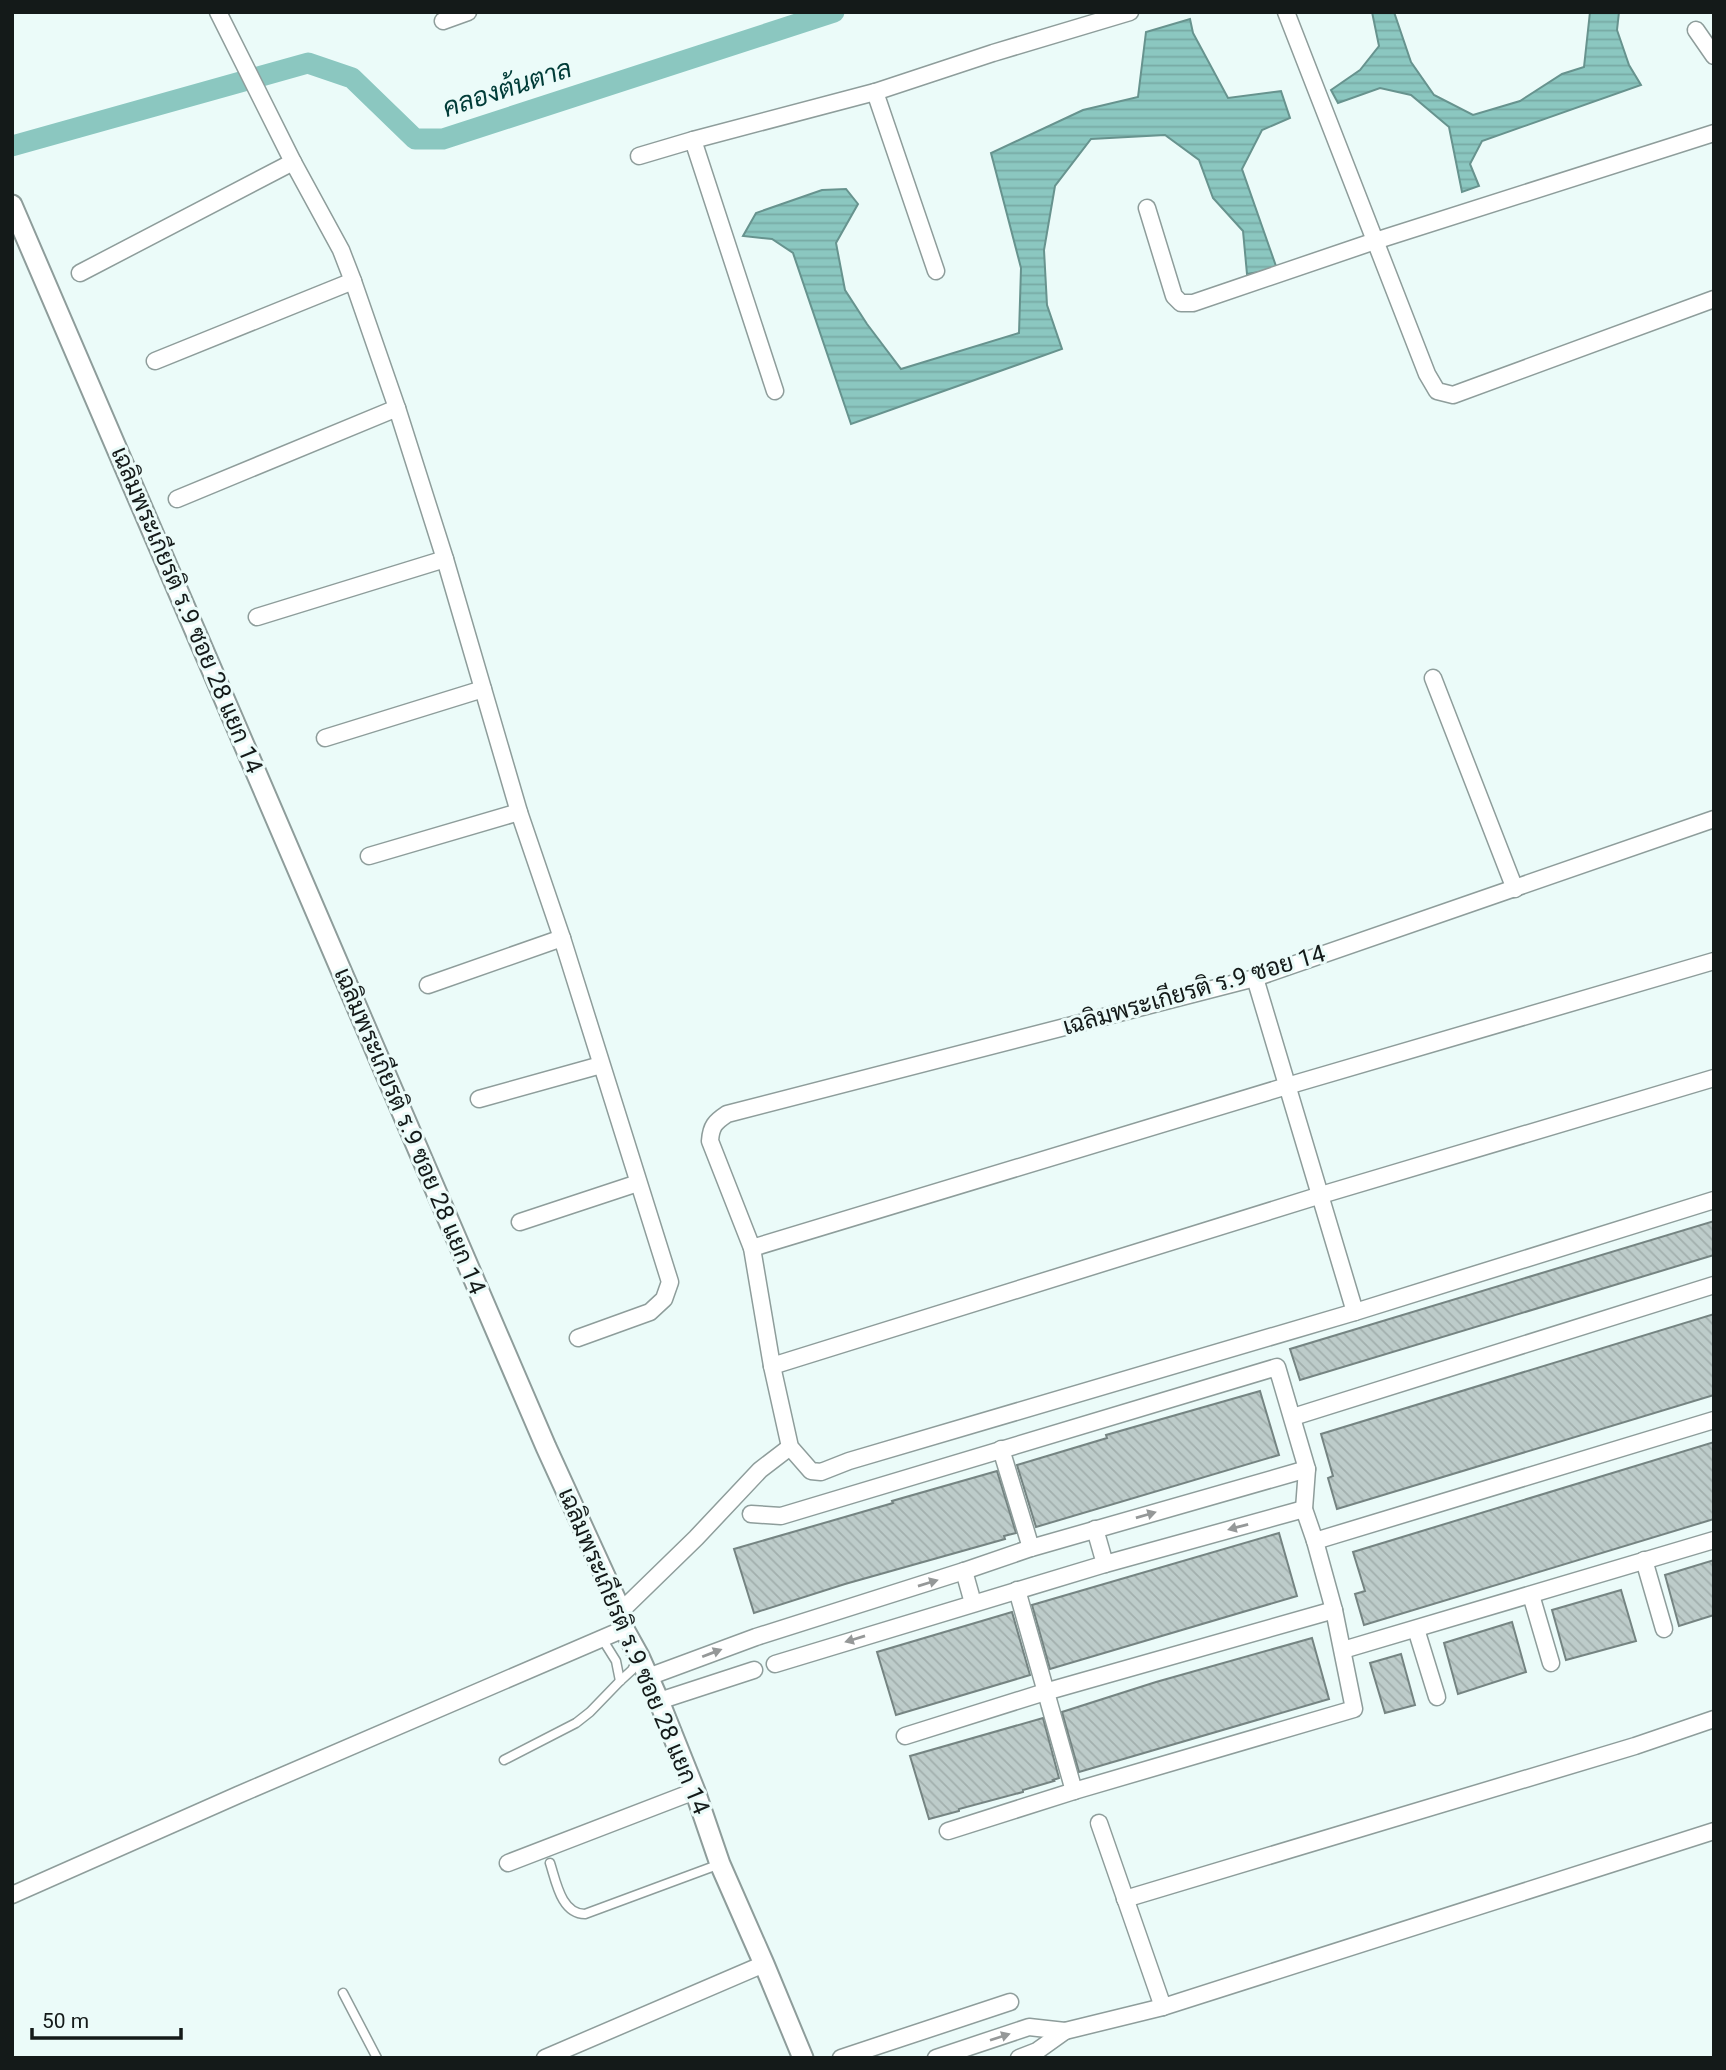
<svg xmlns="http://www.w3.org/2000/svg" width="1726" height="2070" font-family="Roboto,Sarabun,sans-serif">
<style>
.water{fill:url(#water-rules);stroke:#67938e;stroke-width:2}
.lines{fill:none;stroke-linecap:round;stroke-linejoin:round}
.canal{stroke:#8bc7c0;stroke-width:21}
.building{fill:url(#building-back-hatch);stroke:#758482;stroke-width:2}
.service-casing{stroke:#8e9d9b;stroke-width:11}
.minor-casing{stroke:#8e9d9b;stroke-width:19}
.tertiary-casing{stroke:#8e9d9b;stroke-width:23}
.service{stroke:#fff;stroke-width:8}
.minor{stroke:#fff;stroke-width:16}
.tertiary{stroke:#fff;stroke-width:19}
.oneway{fill:#959898}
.labels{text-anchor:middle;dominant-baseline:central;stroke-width:6;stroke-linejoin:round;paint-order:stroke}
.street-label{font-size:24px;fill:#141a19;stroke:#ebfbf9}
.water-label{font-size:26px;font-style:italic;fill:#003c38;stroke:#ebfbf9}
</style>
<defs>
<pattern id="water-rules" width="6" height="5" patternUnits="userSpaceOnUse" patternTransform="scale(1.75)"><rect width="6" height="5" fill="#8bc7c0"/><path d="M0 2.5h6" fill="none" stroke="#77aaa4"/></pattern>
<pattern id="building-back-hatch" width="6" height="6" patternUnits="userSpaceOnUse" patternTransform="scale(1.75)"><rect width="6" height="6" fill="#bdccca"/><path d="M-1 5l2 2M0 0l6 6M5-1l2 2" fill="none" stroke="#a2afad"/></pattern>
</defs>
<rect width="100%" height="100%" fill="#ebfbf9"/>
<g class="water">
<polygon points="1372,12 1394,12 1411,62 1434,95 1473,115 1520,101 1562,74 1584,67 1590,12 1619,12 1617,30 1629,65 1641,85 1482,141 1470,164 1479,186 1462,192 1449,127 1411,95 1380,88 1338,103 1331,90 1360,70 1379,46"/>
<polygon points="1190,19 1193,33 1228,98 1281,91 1290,118 1262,130 1242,169 1277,269 1247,274 1243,231 1213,198 1199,160 1165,135 1091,139 1055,186 1044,250 1047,305 1062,349 851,424 793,253 772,239 743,236 756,213 822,190 846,189 858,204 836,243 845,290 867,324 901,369 1019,333 1021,268 991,153 1083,110 1138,97 1146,32"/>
</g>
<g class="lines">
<polyline class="canal" points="12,146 308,63 352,78 415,139 443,139 834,12"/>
</g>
<g class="building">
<polygon points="1714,1221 1714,1255 1300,1380 1290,1349"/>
<polygon points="1714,1314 1714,1395 1337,1509 1328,1478 1333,1476 1321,1434"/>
<polygon points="1260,1391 1279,1455 1036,1527 1017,1465 1107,1438 1106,1435"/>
<polygon points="1714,1442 1714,1519 1364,1625 1355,1594 1365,1591 1353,1552"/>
<polygon points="997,1471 1016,1533 1004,1536 1005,1539 845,1584 754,1613 734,1549 862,1512 893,1503 892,1501"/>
<polygon points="1279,1533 1297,1596 1050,1669 1032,1605"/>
<polygon points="1714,1560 1714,1615 1679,1626 1665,1575"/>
<polygon points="1621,1590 1636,1641 1566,1660 1552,1610"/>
<polygon points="1012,1612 1030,1675 896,1715 877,1652"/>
<polygon points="1512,1622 1526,1672 1458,1694 1444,1643"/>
<polygon points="1312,1638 1329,1699 1079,1772 1062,1712 1156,1682"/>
<polygon points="1401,1654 1415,1705 1385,1713 1370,1663"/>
<polygon points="1043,1718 1059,1778 1053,1780 1054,1781 1023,1790 1023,1792 959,1809 959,1811 929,1819 910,1756"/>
</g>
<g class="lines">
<g class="service-casing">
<g id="service">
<polyline points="601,1637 616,1661 620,1681"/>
<polyline points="504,1760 576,1723 590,1712 620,1681 632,1670 638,1659"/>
<path d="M 550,1863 C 556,1881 561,1914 585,1914 L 720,1864"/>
<polyline points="343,1993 377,2058"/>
</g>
</g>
<g class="minor-casing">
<g id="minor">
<polyline points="218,12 293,162 341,250 353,281 397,408 445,559 519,812 562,938 670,1282 664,1299 650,1312 578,1338"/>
<polyline points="1286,12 1427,374 1437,391 1453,395 1714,299"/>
<polyline points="443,21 468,12"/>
<polyline points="1696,30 1714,56"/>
<polyline points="875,92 936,271"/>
<polyline points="639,156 693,140"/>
<polyline points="1147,208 1174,296 1181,303 1193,303 1375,241 1714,133"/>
<polyline points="80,273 293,162"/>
<polyline points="155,361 353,281"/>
<polyline points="775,391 693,140 875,92 993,53 1130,12"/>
<polyline points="177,499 397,408"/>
<polyline points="257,617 445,559"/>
<polyline points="1433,678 1515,889"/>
<polyline points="325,738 483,689"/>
<path d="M 1714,819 L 1255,978 L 727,1114 C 715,1122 711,1126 710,1141 L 752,1248 L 772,1366 L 790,1447 L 811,1471 L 821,1472 L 849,1461 L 1355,1312 L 1714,1200"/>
<polyline points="369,856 519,812"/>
<polyline points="1255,978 1355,1312"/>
<polyline points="428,985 562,938"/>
<polyline points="479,1099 601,1065"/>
<polyline points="520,1222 638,1183"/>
<polyline points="752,1248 1287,1086 1714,961"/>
<polyline points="772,1366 1321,1195 1714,1078"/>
<polyline points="1293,1417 1714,1285"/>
<polyline points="1001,1449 1031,1548"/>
<polyline points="751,1514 781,1516 1277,1367 1307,1469 1304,1509 1315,1541 1334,1610 1354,1709 1074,1791 948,1831"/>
<polyline points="1095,1529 1105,1564"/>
<polyline points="1315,1541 1714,1420"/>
<polyline points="1644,1560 1664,1629"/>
<polyline points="964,1571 973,1603"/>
<polyline points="1017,1590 1074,1791"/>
<polyline points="1531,1595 1551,1663"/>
<polyline points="621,1611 696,1538 760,1470 790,1447"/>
<polyline points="1416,1629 1437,1697"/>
<polyline points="1343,1650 1714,1540"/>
<polyline points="775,1664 1105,1564 1304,1509"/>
<polyline points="648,1677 756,1637 964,1571 1031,1548 1307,1469"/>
<polyline points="659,1701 754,1670"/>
<polyline points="905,1736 1045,1692 1334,1610"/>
<polyline points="1099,1823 1163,2007"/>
<polyline points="508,1863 695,1791"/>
<polyline points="12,1895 238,1795 624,1629"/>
<polyline points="1125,1899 1635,1746 1714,1719"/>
<polyline points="545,2058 764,1964"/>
<polyline points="841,2058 1010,2002"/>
<polyline points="936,2058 1029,2027 1065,2031 1163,2007 1714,1831"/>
<polyline points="1019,2058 1037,2051 1065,2031"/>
</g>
</g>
<g class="tertiary-casing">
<polyline id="tertiary" points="12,205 546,1447 621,1611 624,1629 639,1656 659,1701 695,1791 720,1864 764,1964 803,2058"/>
</g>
<use href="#service" class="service"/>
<use href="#minor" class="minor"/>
<use href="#tertiary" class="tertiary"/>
</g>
<defs><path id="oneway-solid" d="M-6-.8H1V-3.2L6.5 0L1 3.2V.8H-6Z" transform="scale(1.75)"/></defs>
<g class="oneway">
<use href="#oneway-solid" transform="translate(1146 1515) rotate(-16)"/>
<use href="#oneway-solid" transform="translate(1238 1527) rotate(165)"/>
<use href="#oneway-solid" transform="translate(928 1583) rotate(-17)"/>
<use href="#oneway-solid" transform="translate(855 1639) rotate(163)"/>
<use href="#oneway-solid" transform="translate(712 1653) rotate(-21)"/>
<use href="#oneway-solid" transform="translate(1000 2037) rotate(-18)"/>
</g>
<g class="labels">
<g class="street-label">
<text transform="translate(187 610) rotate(67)">เฉลิมพระเกียรติ ร.9 ซอย 28 แยก 14</text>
<text transform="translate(1194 990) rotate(-16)">เฉลิมพระเกียรติ ร.9 ซอย 14</text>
<text transform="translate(410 1131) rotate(67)">เฉลิมพระเกียรติ ร.9 ซอย 28 แยก 14</text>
<text transform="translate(634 1651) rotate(67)">เฉลิมพระเกียรติ ร.9 ซอย 28 แยก 14</text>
</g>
<g class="water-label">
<text transform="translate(507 88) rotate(-18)">คลองต้นตาล</text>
</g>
</g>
<rect width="1726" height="2070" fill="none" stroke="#141a19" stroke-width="28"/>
<path d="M32 2028v10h149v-10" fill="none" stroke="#141a19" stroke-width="3.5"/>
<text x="42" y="2028" font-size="21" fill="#141a19" stroke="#ebfbf9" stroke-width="5" paint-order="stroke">50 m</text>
</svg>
